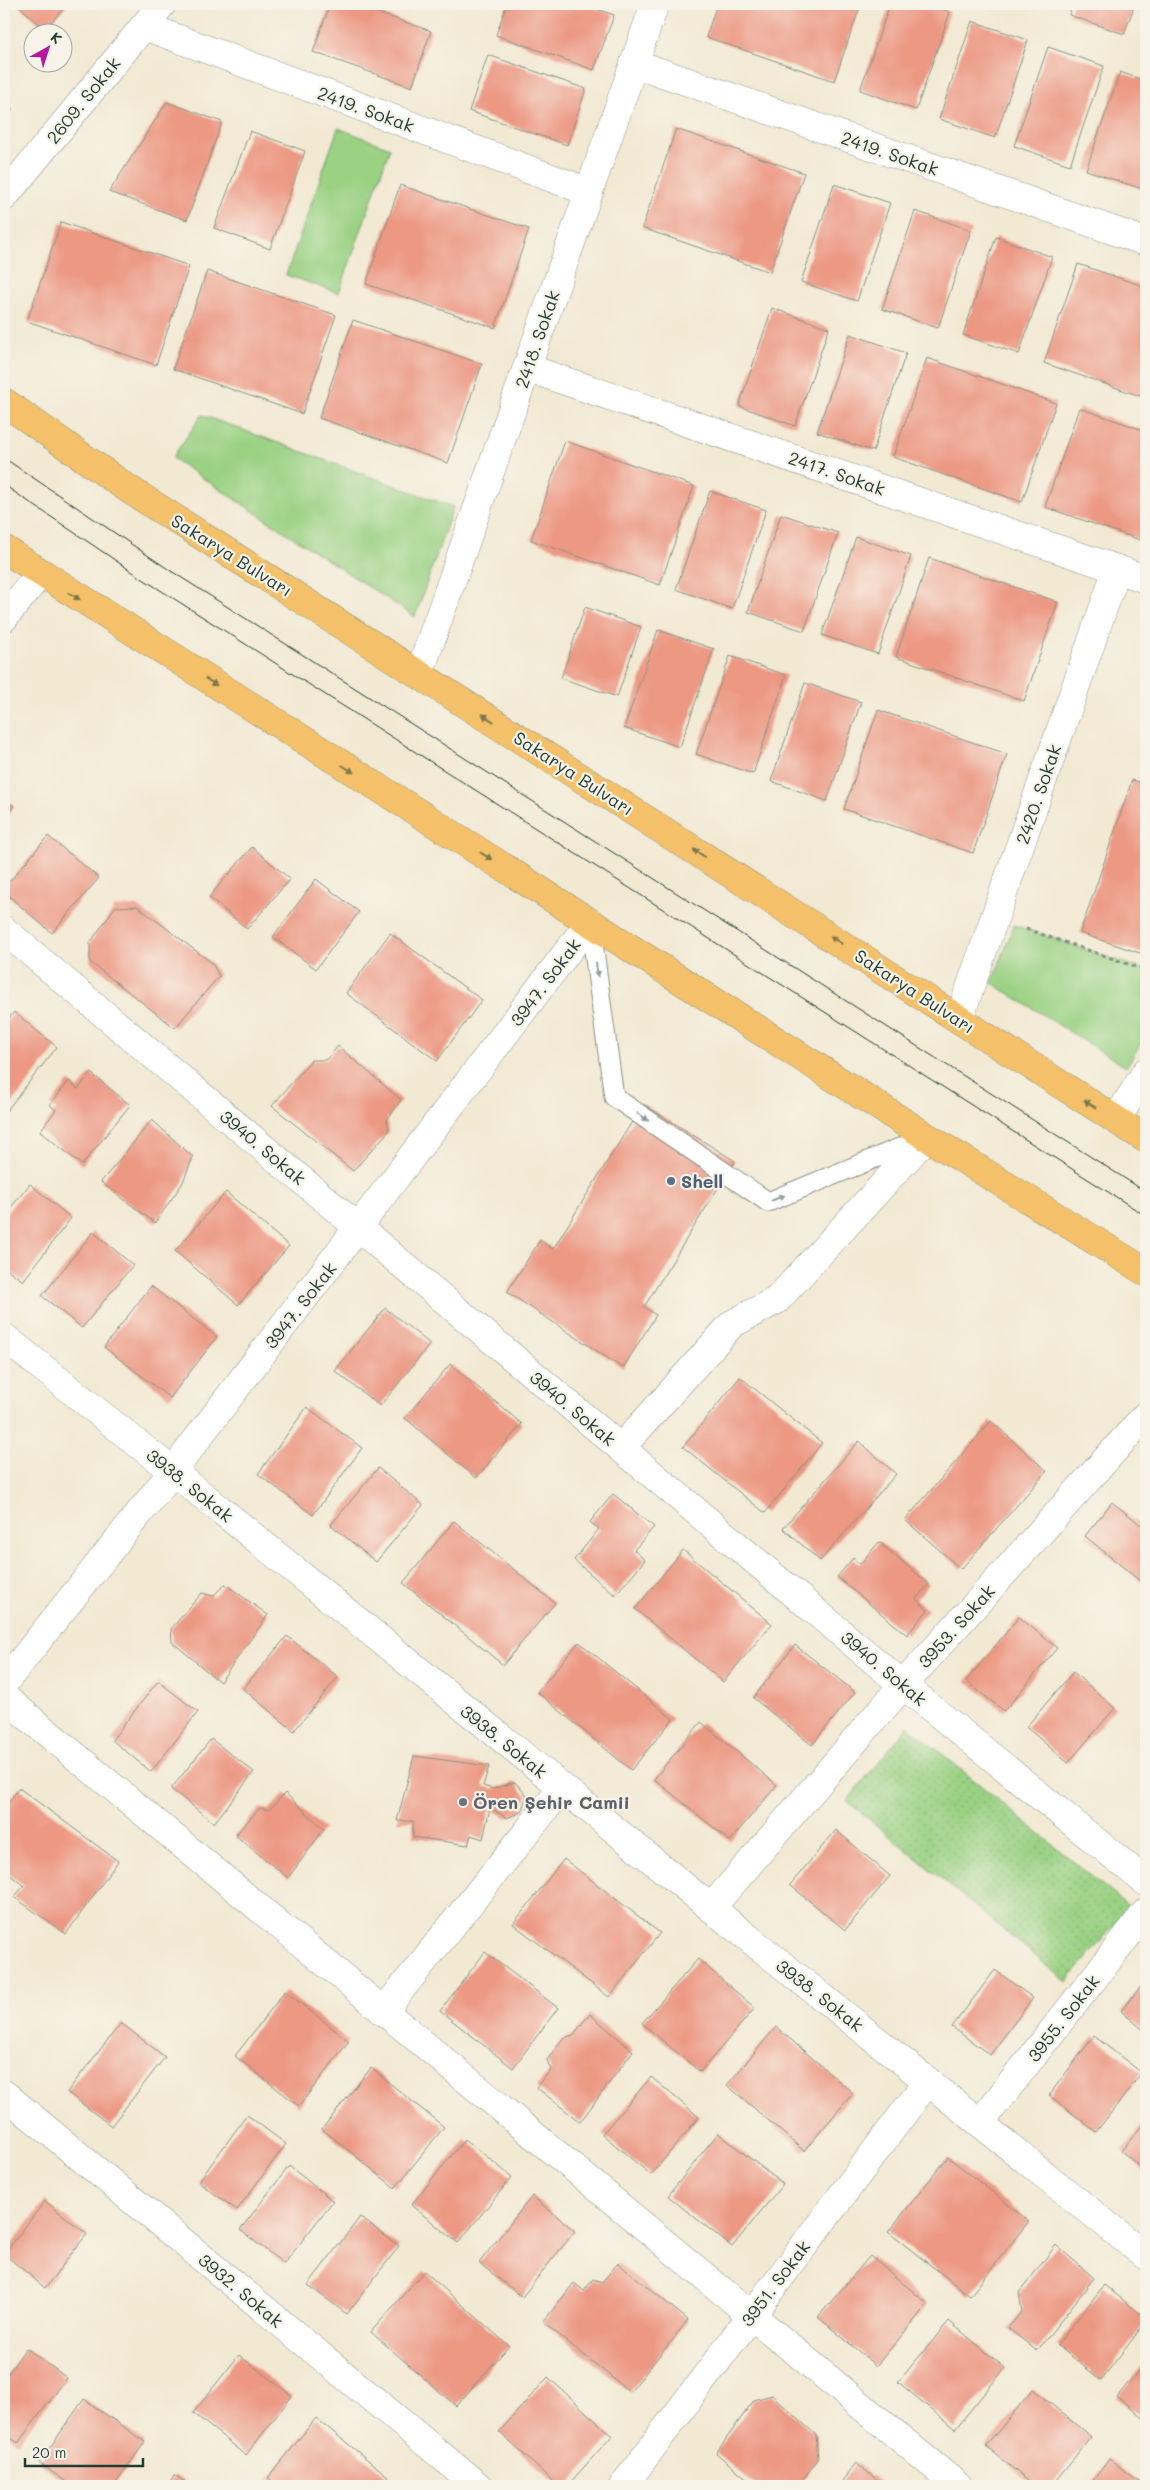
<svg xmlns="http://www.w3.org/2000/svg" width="1150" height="2490" font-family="Mali,sans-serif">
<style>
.grass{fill:#9ad183;stroke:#5c875c}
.park{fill:url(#park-dots);stroke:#5c875c}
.building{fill:#ec9883}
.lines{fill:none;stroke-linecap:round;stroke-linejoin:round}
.service-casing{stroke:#889384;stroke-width:21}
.minor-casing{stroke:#889384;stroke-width:29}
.primary-casing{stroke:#889384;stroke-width:29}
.path{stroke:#889384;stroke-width:3;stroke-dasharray:4 4;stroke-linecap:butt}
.service{stroke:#fff;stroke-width:19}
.minor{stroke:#fff;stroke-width:28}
.primary{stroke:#f4c16a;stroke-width:28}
.tram{stroke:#1f3d34;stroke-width:1}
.oneway{fill:#7f784c}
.oneway2{fill:#8f9e9a}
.service-dot{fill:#5c6f8a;stroke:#f7f3e8;stroke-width:2}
.worship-dot{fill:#6b7280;stroke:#f7f3e8;stroke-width:2}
.labels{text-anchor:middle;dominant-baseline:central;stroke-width:4.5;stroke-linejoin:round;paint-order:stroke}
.street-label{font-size:18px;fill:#1f3d34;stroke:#f7f3e8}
.service-label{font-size:18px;font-weight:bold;fill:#4e5e75;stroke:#f7f3e8;text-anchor:start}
.worship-label{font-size:18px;font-weight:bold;fill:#5b616d;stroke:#f7f3e8;text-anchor:start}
</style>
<defs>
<pattern id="park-dots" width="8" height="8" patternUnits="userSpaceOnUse" patternTransform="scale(1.25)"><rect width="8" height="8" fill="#9ad183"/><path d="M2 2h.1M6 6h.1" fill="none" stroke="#84b472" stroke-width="1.8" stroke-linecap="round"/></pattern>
</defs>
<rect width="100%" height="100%" fill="#f7f3e8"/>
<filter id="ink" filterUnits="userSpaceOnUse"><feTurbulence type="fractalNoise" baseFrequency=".02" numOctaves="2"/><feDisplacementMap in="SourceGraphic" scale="10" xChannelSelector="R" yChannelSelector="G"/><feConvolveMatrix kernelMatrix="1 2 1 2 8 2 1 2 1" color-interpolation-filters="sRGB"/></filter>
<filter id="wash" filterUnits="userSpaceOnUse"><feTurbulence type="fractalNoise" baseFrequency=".0096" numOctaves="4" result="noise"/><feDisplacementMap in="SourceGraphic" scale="20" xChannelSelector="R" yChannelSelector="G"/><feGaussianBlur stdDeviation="1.12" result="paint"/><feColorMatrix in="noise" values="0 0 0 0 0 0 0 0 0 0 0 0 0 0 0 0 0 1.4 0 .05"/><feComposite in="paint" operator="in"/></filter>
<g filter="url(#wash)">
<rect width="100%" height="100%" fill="#f2e9d3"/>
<g class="grass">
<polygon points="338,128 390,148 339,293 286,275"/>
<polygon points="202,415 453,507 415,617 172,458"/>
<polygon points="1014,925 1146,970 1146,1035 1126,1067 992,983"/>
</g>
<polygon class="park" points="908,1726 1129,1907 1067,1982 847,1801"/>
<g id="blocks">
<g class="building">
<polygon points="17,4 68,4 45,29"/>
<polygon points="330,4 352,4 431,31 412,87 313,52"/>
<polygon points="507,4 583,4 614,15 594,70 496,35"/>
<polygon points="717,4 861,4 834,81 706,37"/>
<polygon points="890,4 927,4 950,12 916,110 860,90"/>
<polygon points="1073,4 1135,4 1124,34 1069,15"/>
<polygon points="972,21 1028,40 995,138 939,119"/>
<polygon points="1048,47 1104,66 1070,165 1014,146"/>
<polygon points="488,55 586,89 567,145 469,111"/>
<polygon points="1120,72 1146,81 1146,177 1142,189 1086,170"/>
<polygon points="167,102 222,122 187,220 109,192"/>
<polygon points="4,103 12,109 4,122"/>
<polygon points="676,129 804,173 770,272 642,228"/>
<polygon points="250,131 305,151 270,249 214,228"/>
<polygon points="834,184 890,203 857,301 801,282"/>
<polygon points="400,185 529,229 495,328 366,284"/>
<polygon points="915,211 971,230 938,328 882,309"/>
<polygon points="61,222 189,266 156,365 27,321"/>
<polygon points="996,237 1052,257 1019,354 963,335"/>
<polygon points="1078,264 1146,287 1146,398 1044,363"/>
<polygon points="207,271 336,315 302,414 173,369"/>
<polygon points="772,308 829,328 795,426 739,406"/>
<polygon points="353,320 482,364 448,463 319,418"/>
<polygon points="850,334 906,353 873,451 817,432"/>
<polygon points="927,358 1056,403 1022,502 893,457"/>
<polygon points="1079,408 1146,431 1146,542 1045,507"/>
<polygon points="565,441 694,486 660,585 531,540"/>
<polygon points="710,491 766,510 732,609 676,589"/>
<polygon points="781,514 838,533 804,631 748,612"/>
<polygon points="856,537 911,556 878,654 822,635"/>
<polygon points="929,558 1058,602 1024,701 896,657"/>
<polygon points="585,607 641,627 617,697 561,678"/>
<polygon points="658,630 714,649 680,747 624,728"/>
<polygon points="730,656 786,675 753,774 696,754"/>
<polygon points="805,683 861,702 827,801 771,781"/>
<polygon points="878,710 1007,754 973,853 844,809"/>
<polygon points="1132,780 1146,784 1146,955 1080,933"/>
<polygon points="4,798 14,806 4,820"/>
<polygon points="48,836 99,878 52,933 4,892 4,888"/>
<polygon points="252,847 290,879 247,929 209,897"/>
<polygon points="316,879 359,912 316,969 273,937"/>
<polygon points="137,906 212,963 219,976 175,1028 90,962 90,943 115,907"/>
<polygon points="390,933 482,1000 437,1061 346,993"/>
<polygon points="14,1012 57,1047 7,1110 4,1107 4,1025"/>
<polygon points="338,1046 401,1100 387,1120 389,1131 353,1171 272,1106 311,1060 326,1060"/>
<polygon points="91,1073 130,1105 82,1165 40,1131 56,1110 50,1105 69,1081 78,1089"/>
<polygon points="643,1104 735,1161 644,1307 656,1315 623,1368 507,1292 540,1240 553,1249"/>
<polygon points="152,1120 193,1157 182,1184 155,1223 101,1182"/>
<polygon points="30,1184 71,1218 23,1281 4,1267 4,1216"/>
<polygon points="226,1192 289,1246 238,1305 175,1251"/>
<polygon points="93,1232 133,1265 82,1328 42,1296"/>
<polygon points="151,1286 217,1337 170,1398 104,1347"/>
<polygon points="385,1308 430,1344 380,1406 335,1371"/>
<polygon points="450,1364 522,1424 476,1478 405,1418"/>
<polygon points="740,1377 822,1443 765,1513 683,1447"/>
<polygon points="307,1407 362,1448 313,1515 258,1474"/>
<polygon points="991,1421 1047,1471 961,1569 905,1520"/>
<polygon points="859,1441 896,1474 820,1561 783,1528"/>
<polygon points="378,1468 423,1505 376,1562 331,1525"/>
<polygon points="613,1494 654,1527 634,1550 645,1560 615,1595 574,1560 599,1529 590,1522"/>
<polygon points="1112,1502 1146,1529 1146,1586 1085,1536"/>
<polygon points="454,1521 555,1603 503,1665 403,1583"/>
<polygon points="879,1542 929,1584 916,1599 928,1610 907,1635 837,1577 853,1558 860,1564"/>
<polygon points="683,1550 772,1624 723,1682 635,1609"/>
<polygon points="225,1584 268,1615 220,1682 172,1642 171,1629 202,1593 213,1596"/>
<polygon points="1019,1617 1057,1648 1004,1711 966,1681"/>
<polygon points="287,1636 338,1677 294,1731 243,1689"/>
<polygon points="579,1642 673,1719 631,1770 537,1692"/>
<polygon points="795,1645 855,1692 812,1745 753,1698"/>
<polygon points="1073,1672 1115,1708 1068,1763 1026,1727"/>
<polygon points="158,1681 198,1712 151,1772 112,1740"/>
<polygon points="701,1722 777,1785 730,1841 654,1779"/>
<polygon points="211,1739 254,1772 214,1823 171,1789"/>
<polygon points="414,1756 489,1766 483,1786 493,1789 515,1782 527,1796 521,1812 507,1818 490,1808 483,1839 471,1835 468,1845 413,1837 413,1821 397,1821"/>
<polygon points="19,1788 118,1861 66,1934 14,1897 24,1886 4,1870 4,1808"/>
<polygon points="285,1793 324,1829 288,1878 235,1835 260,1808 269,1810"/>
<polygon points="836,1830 890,1876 845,1930 790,1885"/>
<polygon points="564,1859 660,1933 609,1997 513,1924"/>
<polygon points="485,1952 558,2008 513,2068 440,2011"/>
<polygon points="698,1959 755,2008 700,2072 642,2023"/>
<polygon points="995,1970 1033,1998 990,2055 952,2027"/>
<polygon points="1146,1980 1146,2032 1121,2011"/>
<polygon points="285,1991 349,2041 299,2106 235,2056"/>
<polygon points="590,2014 633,2051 580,2122 536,2087 551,2070 547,2060 563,2038 573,2035"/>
<polygon points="121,2023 165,2057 111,2126 67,2092"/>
<polygon points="776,2027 853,2093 804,2151 727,2085"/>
<polygon points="1094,2036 1142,2073 1096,2132 1049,2095"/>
<polygon points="371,2068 444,2127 395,2188 322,2129"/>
<polygon points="651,2077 699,2117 651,2175 602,2134"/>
<polygon points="247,2115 286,2144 237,2210 198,2182"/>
<polygon points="1146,2121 1146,2172 1121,2151"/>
<polygon points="718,2133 783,2184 732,2247 668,2196"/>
<polygon points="465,2139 512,2177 458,2243 411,2205"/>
<polygon points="948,2157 1029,2221 970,2296 888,2232"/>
<polygon points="289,2166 333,2201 284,2264 240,2230"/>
<polygon points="532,2196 575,2231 522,2297 479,2263"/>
<polygon points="45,2201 87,2234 45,2288 4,2254"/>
<polygon points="360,2217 399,2246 347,2314 308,2285"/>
<polygon points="1056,2245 1094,2278 1037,2351 1008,2328 1022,2311 1019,2293"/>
<polygon points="870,2256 928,2304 876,2366 818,2317"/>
<polygon points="618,2263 688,2320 630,2392 543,2322 574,2283 584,2291 593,2279 602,2282"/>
<polygon points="424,2271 509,2346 456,2406 371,2332"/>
<polygon points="1104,2285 1146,2318 1146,2322 1101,2380 1057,2345"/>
<polygon points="949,2321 1005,2368 955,2429 898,2382"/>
<polygon points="26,2348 67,2378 18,2443 4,2433 4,2379"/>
<polygon points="239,2355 292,2396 246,2455 193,2413"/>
<polygon points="1146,2361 1146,2420 1117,2397"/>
<polygon points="548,2377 612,2436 567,2486 558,2486 499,2432"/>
<polygon points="1033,2389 1091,2437 1051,2486 1034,2486 986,2446"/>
<polygon points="772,2395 816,2435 818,2459 798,2486 756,2486 716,2453 754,2400"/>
<polygon points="84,2399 145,2442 114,2486 72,2486 39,2463"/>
<polygon points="316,2418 400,2486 278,2486 268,2478"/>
<polygon points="1109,2459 1146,2486 1089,2486"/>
<polygon points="856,2463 885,2486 838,2486"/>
<polygon points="175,2475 190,2486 166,2486"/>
</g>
</g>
</g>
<g filter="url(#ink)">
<use href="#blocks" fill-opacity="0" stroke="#889384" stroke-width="1"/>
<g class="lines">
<g class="service-casing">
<polyline id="service" points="590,922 614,1097 768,1202 919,1140"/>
</g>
<g class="minor-casing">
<g id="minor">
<polyline points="144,26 589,192"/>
<polyline points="634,63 1146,242"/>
<polyline points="4,197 162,4"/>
<polyline points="527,368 1146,579"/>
<polyline points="4,618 40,574"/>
<polyline points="419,674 655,4"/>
<polyline points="4,930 903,1685 1146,1882"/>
<polyline points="959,1019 1117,569"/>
<polyline points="1116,1120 1146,1072"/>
<polyline points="4,1337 201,1494 711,1908 1146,2256"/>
<polyline points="621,1448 732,1324 777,1300 927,1137"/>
<polyline points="4,1683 172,1472 590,922"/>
<polyline points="4,1697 958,2486"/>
<polyline points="711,1908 903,1685 1146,1415"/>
<polyline points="383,2012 562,1788"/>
<polyline points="4,2094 478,2486"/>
<polyline points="980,2123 1146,1912"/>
<polyline points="623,2486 928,2081"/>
</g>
</g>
<g class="primary-casing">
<g id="primary">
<polyline points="4,402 127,488 1146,1139"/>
<polyline points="4,549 927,1137 1146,1272"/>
</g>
</g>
<polyline class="path" points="1026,929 1146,970"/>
<use href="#service" class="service"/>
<use href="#minor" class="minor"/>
<use href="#primary" class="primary"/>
<g class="tram">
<polyline points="4,458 168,569 1146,1192"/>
<polyline points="4,485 143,579 1146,1216"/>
</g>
</g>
<defs><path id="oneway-solid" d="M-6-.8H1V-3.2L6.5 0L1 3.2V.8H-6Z" transform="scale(1.25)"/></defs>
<g class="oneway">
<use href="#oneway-solid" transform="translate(74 596) rotate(32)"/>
<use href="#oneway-solid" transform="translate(211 682) rotate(32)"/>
<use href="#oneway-solid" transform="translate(488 718) rotate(-147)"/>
<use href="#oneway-solid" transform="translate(348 769) rotate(32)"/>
<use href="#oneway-solid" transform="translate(699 853) rotate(-147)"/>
<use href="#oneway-solid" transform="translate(486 856) rotate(32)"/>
<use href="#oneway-solid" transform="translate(836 940) rotate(-147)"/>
<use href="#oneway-solid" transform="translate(1090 1104) rotate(-147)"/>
</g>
<g class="oneway2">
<use href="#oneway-solid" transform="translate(597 970) rotate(82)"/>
<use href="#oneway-solid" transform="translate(643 1117) rotate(34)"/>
<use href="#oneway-solid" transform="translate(778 1198) rotate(-22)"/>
</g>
</g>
<circle class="service-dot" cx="671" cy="1181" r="5"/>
<circle class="worship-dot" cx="463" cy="1802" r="5"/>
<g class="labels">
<g class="street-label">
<text transform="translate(83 100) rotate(-51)">2609. Sokak</text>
<text transform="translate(366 109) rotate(20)">2419. Sokak</text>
<text transform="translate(890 153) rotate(19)">2419. Sokak</text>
<text transform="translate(537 339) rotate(-71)">2418. Sokak</text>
<text transform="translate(837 473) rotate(19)">2417. Sokak</text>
<text transform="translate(232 555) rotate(32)">Sakarya Bulvarı</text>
<text transform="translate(574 773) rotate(33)">Sakarya Bulvarı</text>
<text transform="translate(1038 794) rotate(-71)">2420. Sokak</text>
<text transform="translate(545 982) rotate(-53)">3947. Sokak</text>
<text transform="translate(915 991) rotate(33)">Sakarya Bulvarı</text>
<text transform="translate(263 1147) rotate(40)">3940. Sokak</text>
<text transform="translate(300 1305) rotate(-52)">3947. Sokak</text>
<text transform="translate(573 1408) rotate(40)">3940. Sokak</text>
<text transform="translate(190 1485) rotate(39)">3938. Sokak</text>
<text transform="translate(956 1626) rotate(-48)">3953. Sokak</text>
<text transform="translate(884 1668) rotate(40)">3940. Sokak</text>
<text transform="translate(504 1741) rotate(39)">3938. Sokak</text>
<text transform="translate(820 1995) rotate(38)">3938. Sokak</text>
<text transform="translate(1063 2018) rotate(-52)">3955. Sokak</text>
<text transform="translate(775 2283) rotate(-53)">3951. Sokak</text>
<text transform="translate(241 2290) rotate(40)">3932. Sokak</text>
</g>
<g class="service-label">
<text x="681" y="1181">Shell</text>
</g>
<g class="worship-label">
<text x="473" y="1802">Ören Şehir Camii</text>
</g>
</g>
<rect width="1150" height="2490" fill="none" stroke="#f7f3e8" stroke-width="20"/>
<g transform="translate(48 48) rotate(39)"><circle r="24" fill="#f7f3e8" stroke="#a1aaa0"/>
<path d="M0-4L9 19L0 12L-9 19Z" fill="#b5179e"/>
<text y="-8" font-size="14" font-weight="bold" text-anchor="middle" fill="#1f3d34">K</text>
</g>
<path d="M25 2458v8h118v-8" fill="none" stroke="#1f3d34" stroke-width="2.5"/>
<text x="32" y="2458" font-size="15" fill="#1f3d34" stroke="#f7f3e8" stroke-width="4" paint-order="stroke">20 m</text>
</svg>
